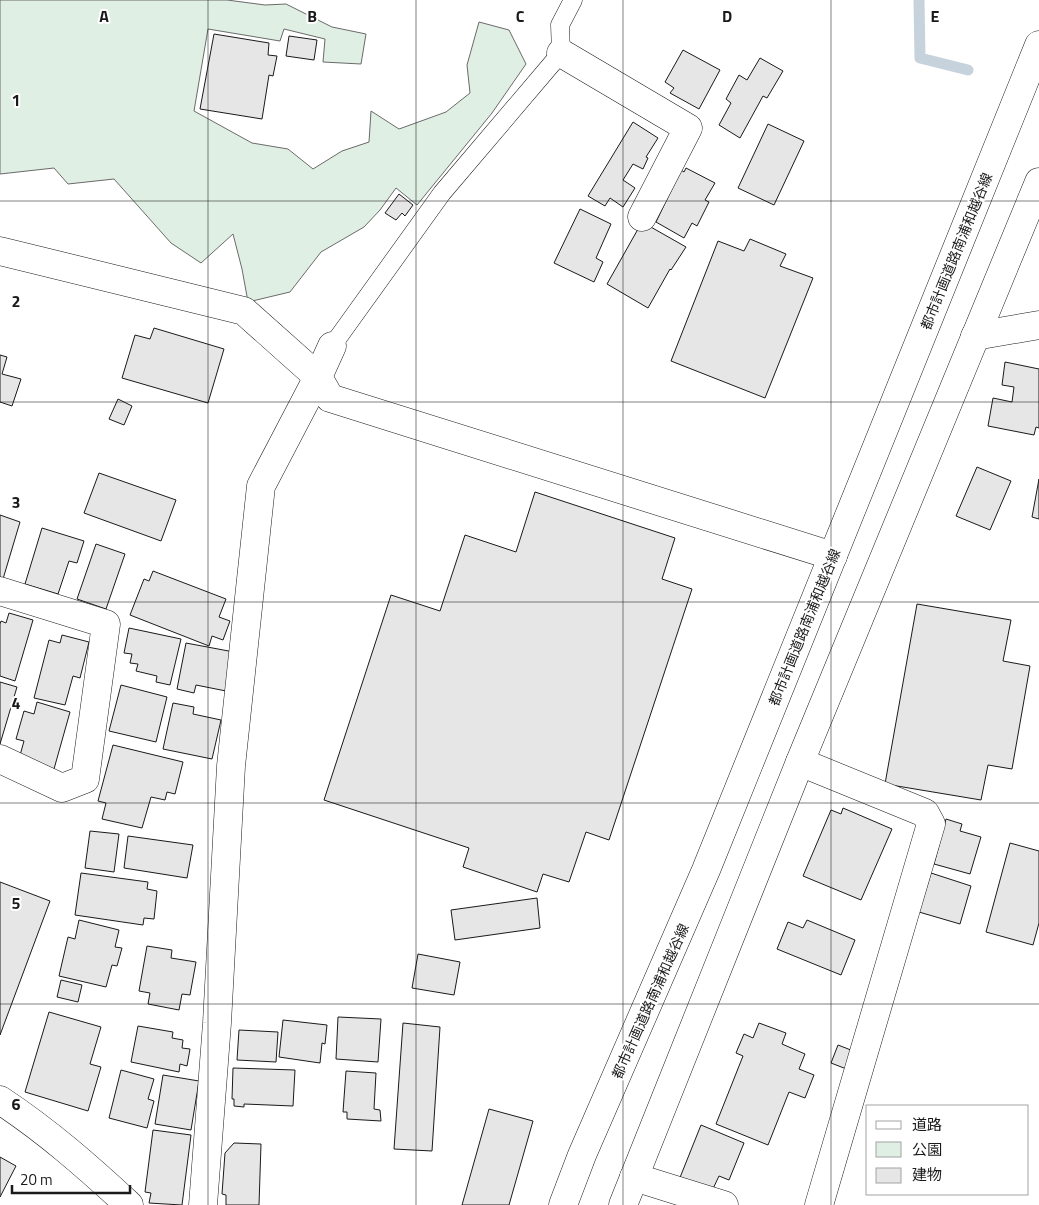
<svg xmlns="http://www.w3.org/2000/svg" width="1039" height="1205" font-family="'Titillium Web','Noto Sans JP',sans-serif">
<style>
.green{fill:#e0efe3;stroke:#6a6a6a}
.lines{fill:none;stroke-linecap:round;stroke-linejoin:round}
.stream{stroke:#c6d2dc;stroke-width:11}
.building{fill:#e6e6e6;stroke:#1a1a1a}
.service-casing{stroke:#1a1a1a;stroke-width:19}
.minor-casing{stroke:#1a1a1a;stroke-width:29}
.tertiary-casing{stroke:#1a1a1a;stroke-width:29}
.service{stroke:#fff;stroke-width:18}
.minor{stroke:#fff;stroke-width:28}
.tertiary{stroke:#fff;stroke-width:28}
.grid{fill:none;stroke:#1a1a1a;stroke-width:1;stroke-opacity:0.55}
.labels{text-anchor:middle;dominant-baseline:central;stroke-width:4;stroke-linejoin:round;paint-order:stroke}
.street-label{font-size:14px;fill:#1a1a1a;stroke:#fff}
.grid-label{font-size:16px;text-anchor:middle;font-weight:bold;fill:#1a1a1a;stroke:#fff;stroke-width:4;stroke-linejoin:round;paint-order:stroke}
</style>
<rect width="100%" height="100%" fill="#fff"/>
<polygon class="green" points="0,0 227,0 265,5 286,4 332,27 366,34 361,64 323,62 325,39 284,29 280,41 208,29 194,111 252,143 288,149 313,169 342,151 369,142 371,111 399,129 446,112 470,93 467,65 479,22 509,30 526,64 492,113 417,205 396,188 380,210 364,227 321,252 290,292 248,302 242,269 233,234 201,263 171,243 114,179 68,184 54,168 0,174"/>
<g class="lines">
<polyline class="stream" points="919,0 920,58 968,70"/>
</g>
<g class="building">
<polygon points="214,34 269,43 268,55 277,56 273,76 269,75 262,119 200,109"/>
<polygon points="289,36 317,40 314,60 286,56"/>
<polygon points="683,50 720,70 699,109 670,93 674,88 665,82"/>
<polygon points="760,58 783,71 767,98 763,96 740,138 719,125 731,103 726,99 739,75 747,80"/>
<polygon points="633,122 658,138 646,157 648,158 643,169 633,164 623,180 635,188 623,207 610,198 605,206 588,196"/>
<polygon points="768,124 804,141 774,205 738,188"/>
<polygon points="686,168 715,183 705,200 709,202 697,226 692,223 684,238 656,222 681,170 684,172"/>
<polygon points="399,194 413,205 405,216 402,213 396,220 385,213"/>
<polygon points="580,209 611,224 596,258 603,262 594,282 554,263"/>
<polygon points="642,222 686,247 671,270 670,269 648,308 607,284"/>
<polygon points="750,239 786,254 780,266 813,278 765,398 671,361 718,241 744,251"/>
<polygon points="154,328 224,349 208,403 122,378 135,335 150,339"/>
<polygon points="0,355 7,357 2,374 21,379 12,406 0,402"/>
<polygon points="1005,362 1039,369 1039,428 1036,427 1034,435 988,426 993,398 1012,402 1014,387 1002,385"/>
<polygon points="118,399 132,406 124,425 109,419"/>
<polygon points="977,467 1011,481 990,530 956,516"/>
<polygon points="99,473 176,500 161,541 84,513"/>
<polygon points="1039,479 1039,519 1032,517"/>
<polygon points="535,492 675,538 662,579 692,589 609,840 586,832 569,882 543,874 537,892 463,867 469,848 324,800 391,595 440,611 465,535 516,552"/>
<polygon points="0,515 20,522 3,579 0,578"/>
<polygon points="42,528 84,541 77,563 69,561 58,594 25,584"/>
<polygon points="96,544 125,554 106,609 77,599"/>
<polygon points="153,571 226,599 219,617 230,621 223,640 212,636 209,646 130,615 144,579 149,581"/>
<polygon points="917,604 1011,620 1003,661 1030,666 1012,769 988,765 981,800 885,784"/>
<polygon points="9,613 33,620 15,681 0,676 0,624 1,621 6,623"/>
<polygon points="129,628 181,639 170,685 156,682 157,676 136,671 138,664 130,663 132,654 124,653"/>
<polygon points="62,635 89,642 80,678 73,676 65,705 34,698 49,640 60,643"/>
<polygon points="186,643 234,652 226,691 196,685 194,693 177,689"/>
<polygon points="0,682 17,687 0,744"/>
<polygon points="121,685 167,697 156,742 109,731"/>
<polygon points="37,702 70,712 54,769 19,759 24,741 16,739 24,711 34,714"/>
<polygon points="173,703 194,707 193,714 221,720 212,759 163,749"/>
<polygon points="113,745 183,762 175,794 167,792 165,800 151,797 142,828 102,819 106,803 98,801"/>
<polygon points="843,808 892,829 861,900 803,876 831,810 841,814"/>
<polygon points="946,819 962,824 960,831 981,837 970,874 934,864"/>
<polygon points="90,831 119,834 114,872 85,868"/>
<polygon points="128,836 193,845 187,878 124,868"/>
<polygon points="1010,843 1039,851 1039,923 1033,945 986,932"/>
<polygon points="81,873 148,882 147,889 157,891 154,919 144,918 143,925 75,915"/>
<polygon points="931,873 971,886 960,924 919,912"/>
<polygon points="0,882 50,901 0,1035"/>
<polygon points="537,898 540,928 455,940 451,910"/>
<polygon points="79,920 119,930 115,947 122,948 117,966 112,965 106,987 59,976 68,937 75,939"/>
<polygon points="807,920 855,940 841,975 777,949 788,922 803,928"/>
<polygon points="147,946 172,950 171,958 196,962 190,995 182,994 179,1010 148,1004 150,993 139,991"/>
<polygon points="418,954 460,962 454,995 412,988"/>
<polygon points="61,980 82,985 78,1002 57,997"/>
<polygon points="49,1012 101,1027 90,1064 101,1067 88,1111 25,1092"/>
<polygon points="338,1017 381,1019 378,1062 336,1059"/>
<polygon points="283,1020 327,1025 325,1044 322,1043 320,1063 279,1057"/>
<polygon points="403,1023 440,1027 432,1151 394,1149"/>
<polygon points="759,1023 786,1033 782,1044 805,1054 799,1069 814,1075 805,1098 789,1092 768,1145 716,1124 743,1056 736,1053 744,1034 753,1038"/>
<polygon points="138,1026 173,1032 172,1038 183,1040 182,1048 190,1049 187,1066 180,1064 179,1072 131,1062"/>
<polygon points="239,1030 278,1032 276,1062 237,1060"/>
<polygon points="838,1045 856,1052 849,1070 831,1063"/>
<polygon points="233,1068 295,1070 293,1106 244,1104 244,1107 234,1106 234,1099 232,1099"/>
<polygon points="121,1070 154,1079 148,1099 154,1101 147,1128 109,1118"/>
<polygon points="346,1071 376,1073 374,1109 380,1110 381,1121 347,1119 347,1112 343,1112"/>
<polygon points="163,1075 199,1081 191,1130 155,1124"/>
<polygon points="489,1109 533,1121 509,1205 462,1205"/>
<polygon points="701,1125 744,1143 729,1180 719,1176 711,1193 679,1180"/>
<polygon points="153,1130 191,1135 182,1205 149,1203 151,1193 145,1192"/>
<polygon points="234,1143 261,1144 259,1205 226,1205 226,1195 222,1194 225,1153"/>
<polygon points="0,1157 16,1166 0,1197"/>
</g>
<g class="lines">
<g class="service-casing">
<polyline id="service" points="332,346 442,193 561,53 560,25 573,0"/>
</g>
<g class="minor-casing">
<g id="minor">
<polyline points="561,53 688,128 642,217"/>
<polyline points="0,251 244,311 318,377 330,398 833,556"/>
<polyline points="975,336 1039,325"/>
<polyline points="0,591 106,624 85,779 62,788 0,759"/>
<polyline points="800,762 925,813 931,824 819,1205"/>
<polyline points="634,1177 724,1205"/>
<polyline points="203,1205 217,1023 231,766 261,486 318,377 332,346"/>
</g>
</g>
<g class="tertiary-casing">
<g id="tertiary">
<path d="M 0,1100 C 47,1131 88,1167 129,1205"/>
<polyline points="563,1205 582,1155 706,870 1039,45"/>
<polyline points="623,1205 800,762 1039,182"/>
</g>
</g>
<use href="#service" class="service"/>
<use href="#minor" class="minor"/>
<use href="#tertiary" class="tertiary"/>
</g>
<path class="grid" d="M 208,0 L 208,1205M 416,0 L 416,1205M 623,0 L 623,1205M 831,0 L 831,1205M 0,201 L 1039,201M 0,402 L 1039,402M 0,602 L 1039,602M 0,803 L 1039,803M 0,1004 L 1039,1004"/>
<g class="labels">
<g class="street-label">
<text transform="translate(956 251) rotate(-68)">都市計画道路南浦和越谷線</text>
<text transform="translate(804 627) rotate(-68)">都市計画道路南浦和越谷線</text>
<text transform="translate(650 1001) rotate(-66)">都市計画道路南浦和越谷線</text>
</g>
</g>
<g class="grid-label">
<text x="104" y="22">A</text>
<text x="312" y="22">B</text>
<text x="520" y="22">C</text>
<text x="727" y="22">D</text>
<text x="935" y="22">E</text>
<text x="16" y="106">1</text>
<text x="16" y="307">2</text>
<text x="16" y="508">3</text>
<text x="16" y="709">4</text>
<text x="16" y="909">5</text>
<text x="16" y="1110">6</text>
</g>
<rect x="866" y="1105" width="162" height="90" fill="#ffffff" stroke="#a3a3a3"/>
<rect x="876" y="1121" width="25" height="8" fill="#ffffff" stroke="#a3a3a3"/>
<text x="912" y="1130" font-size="15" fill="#1a1a1a">道路</text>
<rect x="876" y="1142" width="25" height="15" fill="#e0efe3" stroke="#a3a3a3"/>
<text x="912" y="1155" font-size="15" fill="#1a1a1a">公園</text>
<rect x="876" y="1168" width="25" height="15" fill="#e6e6e6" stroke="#a3a3a3"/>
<text x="912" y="1180" font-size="15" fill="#1a1a1a">建物</text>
<path d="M12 1185v8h118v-8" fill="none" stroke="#1a1a1a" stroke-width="2.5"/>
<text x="20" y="1185" font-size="15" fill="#1a1a1a" stroke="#ffffff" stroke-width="4" paint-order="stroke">20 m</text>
</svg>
